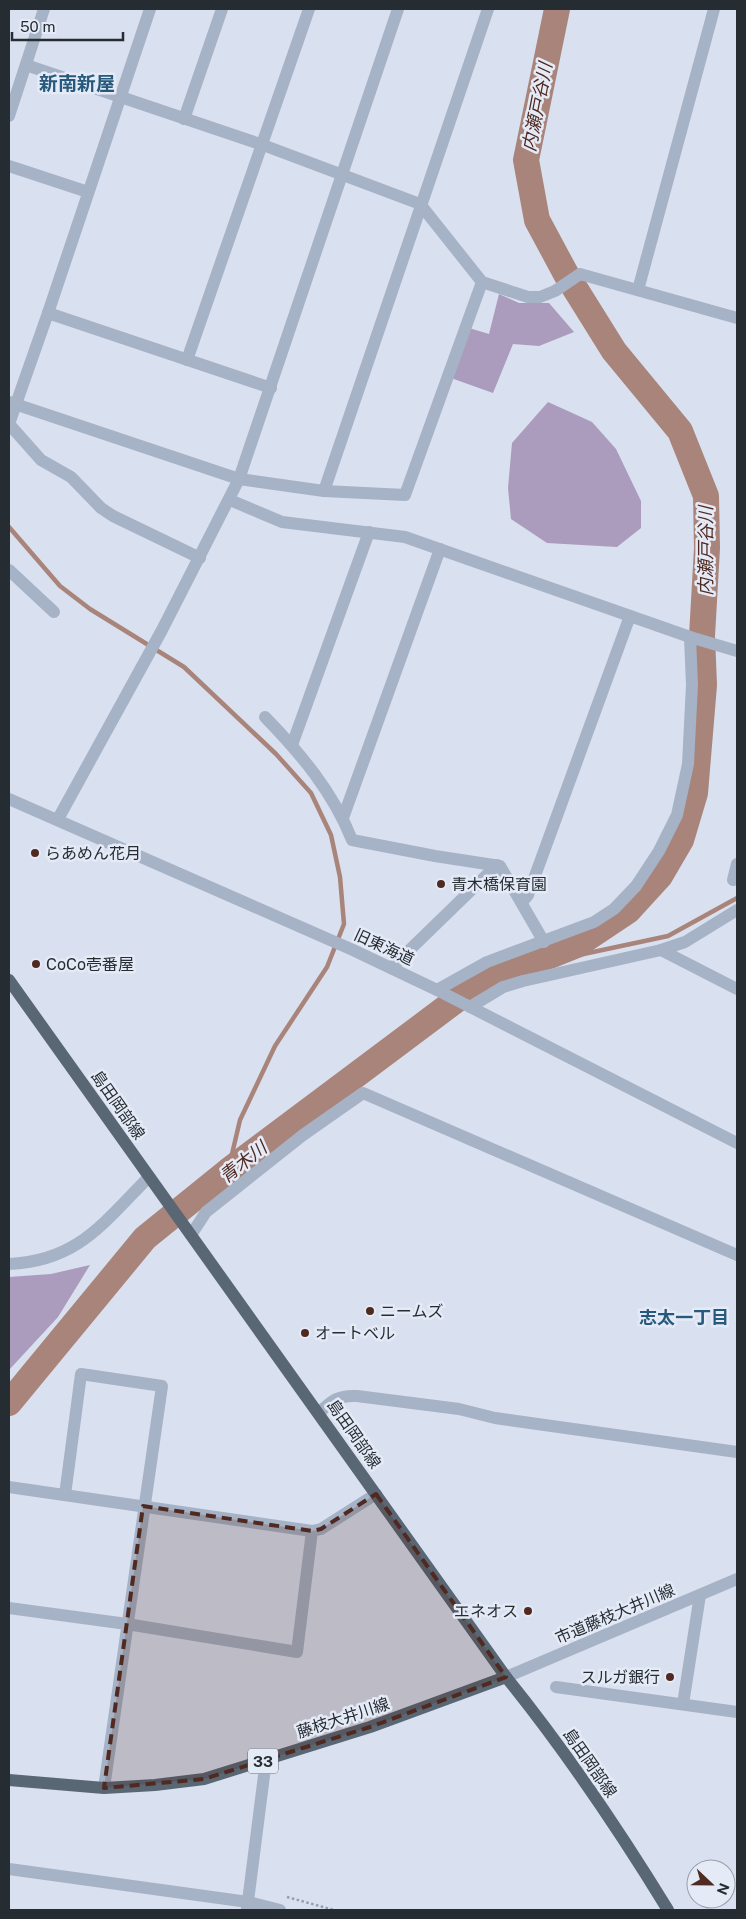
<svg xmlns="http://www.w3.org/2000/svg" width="746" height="1919" font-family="'Public Sans','Noto Sans JP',sans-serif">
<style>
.green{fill:#ab9bbc}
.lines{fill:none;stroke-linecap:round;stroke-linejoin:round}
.stream{stroke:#a9847a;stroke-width:4.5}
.river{stroke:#a9847a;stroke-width:26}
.path{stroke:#919eb1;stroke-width:2.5;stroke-dasharray:2.5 2.5;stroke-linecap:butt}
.minor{stroke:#a6b2c6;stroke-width:12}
.major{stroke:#596673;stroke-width:12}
.marked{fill:#502a20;fill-opacity:0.2;stroke:#502a20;stroke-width:4;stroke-dasharray:10 6;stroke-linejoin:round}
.poi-dot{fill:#502a20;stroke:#e5eaf7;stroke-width:2}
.labels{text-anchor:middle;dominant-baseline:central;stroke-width:5;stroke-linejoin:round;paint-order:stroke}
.shield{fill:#e5eaf7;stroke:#5f666d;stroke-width:1}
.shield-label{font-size:15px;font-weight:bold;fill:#262d32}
.poi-label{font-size:16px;fill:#262d32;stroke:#e5eaf7;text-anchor:start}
.street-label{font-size:16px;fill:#262d32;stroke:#e5eaf7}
.water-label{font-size:18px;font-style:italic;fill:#502a20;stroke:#e5eaf7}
.neighbourhood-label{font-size:18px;font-weight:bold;fill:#26597b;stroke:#e5eaf7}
.quarter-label{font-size:19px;font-weight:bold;fill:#26597b;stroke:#e5eaf7}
</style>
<rect width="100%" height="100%" fill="#d9e0ef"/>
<g class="green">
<polygon points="499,294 519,303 549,303 574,332 539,346 513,344 493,393 451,378 469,328 489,334"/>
<polygon points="548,402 592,422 616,449 641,501 641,528 617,547 547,543 511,519 508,488 512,443"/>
<polygon points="90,1265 58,1317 9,1370 9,1277 51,1274"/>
</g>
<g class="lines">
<g class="stream">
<polyline points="9,527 60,586 90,609 184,667 276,754 311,793 331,835 340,877 344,924 327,967 275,1046 240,1120 228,1171"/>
<polyline points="518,968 668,936 737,898"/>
</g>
<polyline class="river" points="9,1403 145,1238 228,1171 475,986 577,945 628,911 660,876 681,840 695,793 704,685 702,636 707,548 706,496 680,431 614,351 566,274 537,220 526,160 557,9"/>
<polyline class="path" points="287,1897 334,1910"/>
<g class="minor">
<polyline points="26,65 263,145 420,204 482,282 528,297 540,297 555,291 580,274 737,318"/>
<polyline points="9,116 44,9"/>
<polyline points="184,119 222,9"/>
<polyline points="9,166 88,192"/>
<polyline points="638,290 714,9"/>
<polyline points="48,313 271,388"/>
<polyline points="187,360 309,9"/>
<polyline points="9,402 239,479 324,491 405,495 482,282"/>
<polyline points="9,424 48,313 150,9"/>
<polyline points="9,424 41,460 71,477 101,508 113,516 200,558"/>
<polyline points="324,491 488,9"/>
<polyline points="230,500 282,522 405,537 690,637 737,651"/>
<polyline points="9,570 54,612"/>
<path d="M 265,717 C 301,754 333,792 352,840 L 435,856 L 500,866 L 544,942"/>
<polyline points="292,745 369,532"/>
<polyline points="9,799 353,950 437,990 737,1143"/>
<polyline points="343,818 440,549"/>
<polyline points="58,819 162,630 239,479 398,9"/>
<polyline points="733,880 737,864"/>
<polyline points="522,902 528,895 630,616"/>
<polyline points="661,950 737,989"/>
<polyline points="391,968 497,865"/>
<polyline points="437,990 487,962 594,922 614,909 636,886 659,851 677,815 688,764 692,685 690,637"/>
<polyline points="470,1007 503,987 523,981 661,950 685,942 737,910"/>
<polyline points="191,1235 206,1212 303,1135 363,1093 737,1255"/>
<path d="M 9,1264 C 78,1261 103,1223 149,1177"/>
<path d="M 319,1413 C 332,1400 339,1395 357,1396 L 459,1409 L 495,1418 L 737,1452"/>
<polyline points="9,1487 312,1531 321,1529 376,1494"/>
<polyline points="65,1495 81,1374 162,1386 104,1788"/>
<polyline points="9,1608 127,1624 297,1652 312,1531"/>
<polyline points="506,1677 737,1579"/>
<polyline points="556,1687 737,1712"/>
<polyline points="683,1704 700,1595"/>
<polyline points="9,1869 248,1902 280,1910"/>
<polyline points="247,1909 266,1760"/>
</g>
<g class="major">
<path d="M 9,980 L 506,1677 C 565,1750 619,1830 668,1910"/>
<polyline points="9,1780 104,1788 155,1785 204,1779 370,1727 506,1677"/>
</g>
</g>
<path class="marked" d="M 376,1494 L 506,1677 L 370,1727 L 204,1779 L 104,1788 L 143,1506 L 312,1531 L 321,1529 Z"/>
<g class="poi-dot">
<circle cx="35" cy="853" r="5"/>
<circle cx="441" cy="884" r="5"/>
<circle cx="36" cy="964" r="5"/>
<circle cx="370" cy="1311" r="5"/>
<circle cx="305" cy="1333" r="5"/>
<circle cx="528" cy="1611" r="5"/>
<circle cx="670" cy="1677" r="5"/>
</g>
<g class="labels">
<rect class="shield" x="248" y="1748.5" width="30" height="25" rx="4"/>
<g class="shield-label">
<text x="263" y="1761">33</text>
</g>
<g class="poi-label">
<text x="45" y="853">らあめん花月</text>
<text x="451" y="884">青木橋保育園</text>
<text x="46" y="964">CoCo壱番屋</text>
<text x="380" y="1311">ニームズ</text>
<text x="315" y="1333">オートベル</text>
<text x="518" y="1611" text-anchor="end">エネオス</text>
<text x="660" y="1677" text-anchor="end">スルガ銀行</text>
</g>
<g class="street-label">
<text transform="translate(384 947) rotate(25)">旧東海道</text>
<text transform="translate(118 1105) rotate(55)">島田岡部線</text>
<text transform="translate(354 1434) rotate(55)">島田岡部線</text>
<text transform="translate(615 1614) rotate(-23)">市道藤枝大井川線</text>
<text transform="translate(343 1718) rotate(-18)">藤枝大井川線</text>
<text transform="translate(590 1763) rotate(55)">島田岡部線</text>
</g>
<g class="water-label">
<text transform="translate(537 107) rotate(-79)">内瀬戸谷川</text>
<text transform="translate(705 551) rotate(-90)">内瀬戸谷川</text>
<text transform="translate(243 1162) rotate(-38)">青木川</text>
</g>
<g class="neighbourhood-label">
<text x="684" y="1317">志太一丁目</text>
</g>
<g class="quarter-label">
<text x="77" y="83">新南新屋</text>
</g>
</g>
<rect width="746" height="1919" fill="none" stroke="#262d32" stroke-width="20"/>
<g transform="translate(711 1884) rotate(112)"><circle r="24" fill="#e5eaf7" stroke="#999ea8"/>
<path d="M0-4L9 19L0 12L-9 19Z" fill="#502a20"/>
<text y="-8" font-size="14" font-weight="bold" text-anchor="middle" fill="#262d32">N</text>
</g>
<path d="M12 32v8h111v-8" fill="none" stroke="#262d32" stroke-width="2.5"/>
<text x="20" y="32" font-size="15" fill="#262d32" stroke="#e5eaf7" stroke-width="4" paint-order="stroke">50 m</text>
</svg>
